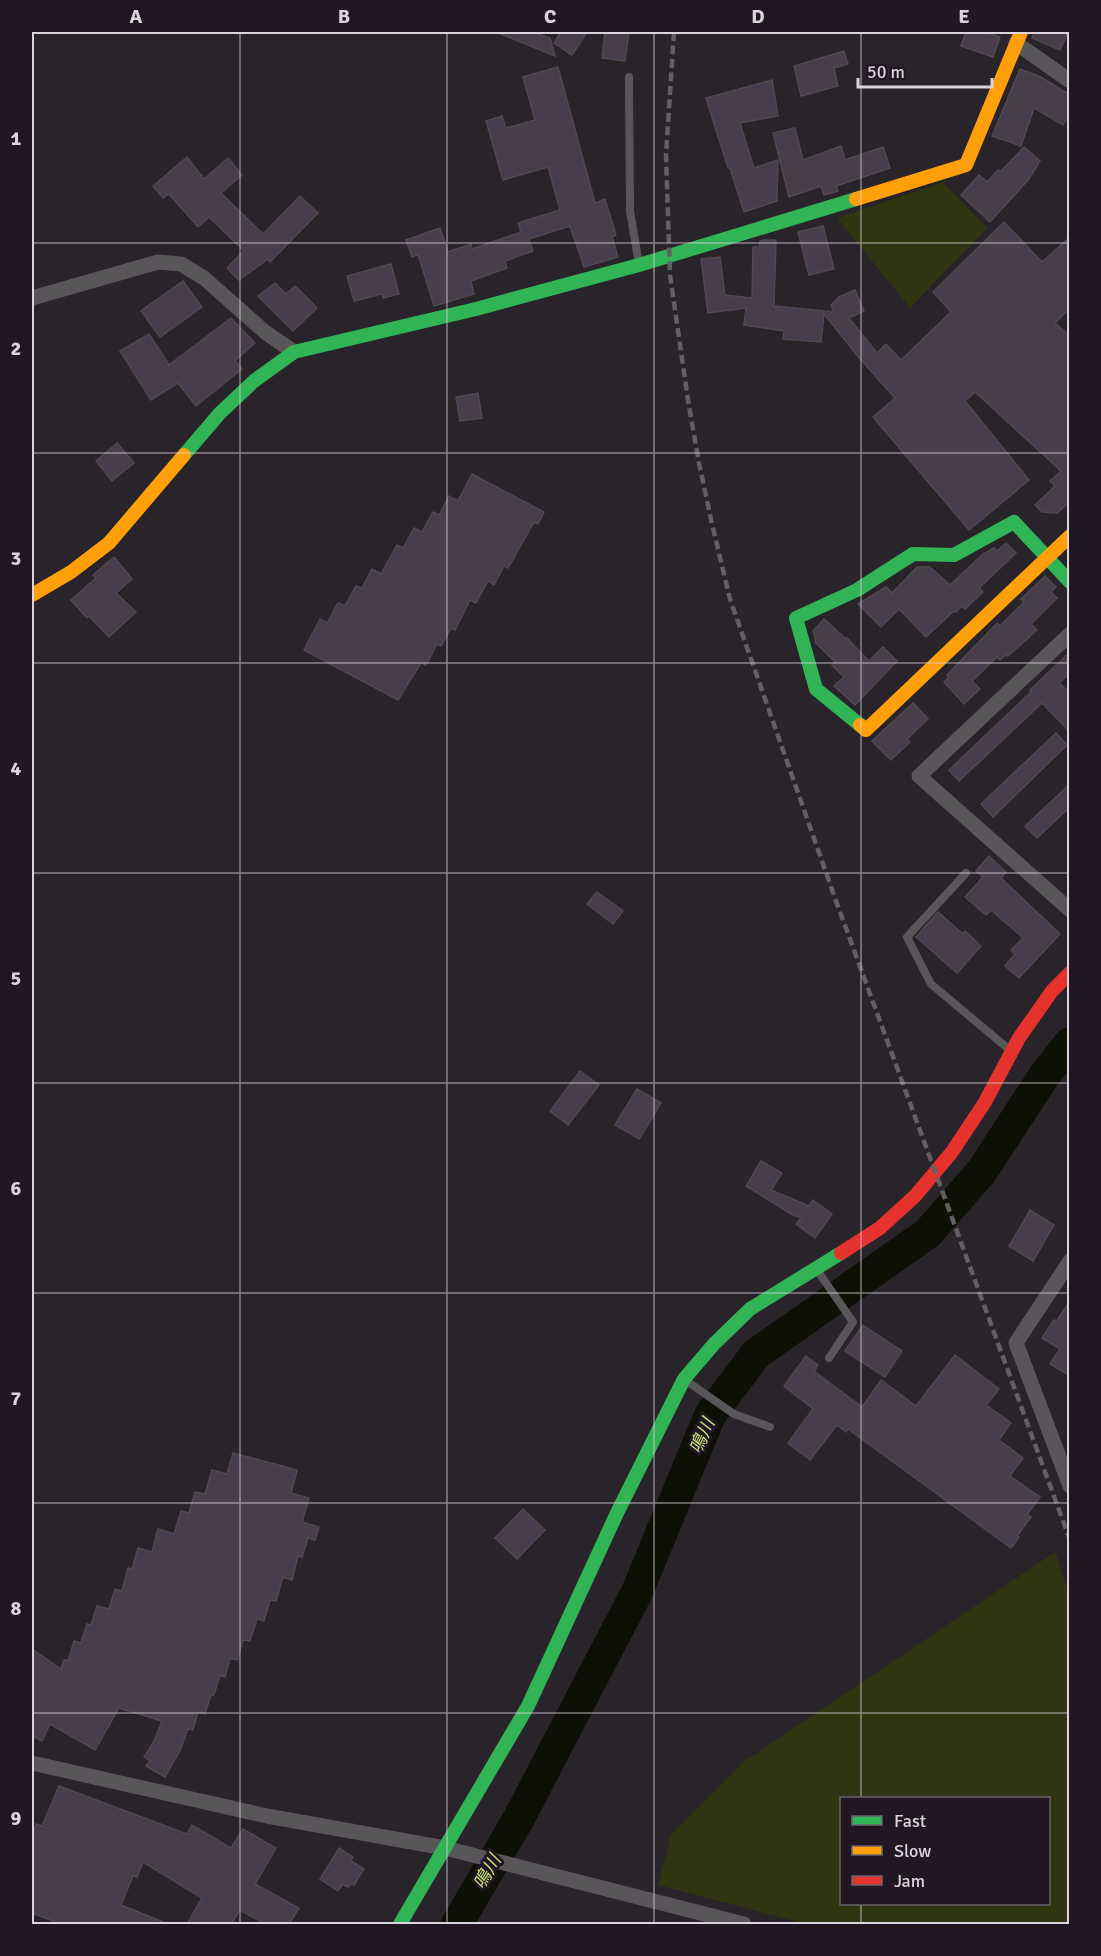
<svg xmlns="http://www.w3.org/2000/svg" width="1101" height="1956" font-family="Signika,'Noto Sans JP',sans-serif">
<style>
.green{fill:#2e3510;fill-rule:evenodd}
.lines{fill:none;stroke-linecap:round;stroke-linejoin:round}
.river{stroke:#0d1004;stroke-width:32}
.building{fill:#483d4a;stroke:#4e4a4f;stroke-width:1.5}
.lane{stroke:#59565a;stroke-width:8}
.street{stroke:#59565a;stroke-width:15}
.fast{stroke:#30b455;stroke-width:14}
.slow{stroke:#ff9f0a;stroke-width:14}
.jam{stroke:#e5322d;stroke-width:14}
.rail{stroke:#635f63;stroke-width:4.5;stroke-dasharray:9 4.5;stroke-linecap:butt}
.grid{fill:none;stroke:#dcd4dd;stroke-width:1.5;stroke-opacity:0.55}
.labels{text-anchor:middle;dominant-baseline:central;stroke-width:6;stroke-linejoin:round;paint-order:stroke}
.water-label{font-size:18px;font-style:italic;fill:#cbe47d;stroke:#211723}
.neatline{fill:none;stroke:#dcd4dd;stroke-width:2}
.grid-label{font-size:20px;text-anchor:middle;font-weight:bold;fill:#dcd4dd}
</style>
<rect width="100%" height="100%" fill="#29232a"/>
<g class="green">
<polygon points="943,182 987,228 910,308 837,218"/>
<path d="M 1055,1552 L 1070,1596 L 1069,1924 L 806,1924 L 658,1885 L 671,1835 L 745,1761 ZM 842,1798 L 1048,1798 L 1048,1904 L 842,1904 Z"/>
</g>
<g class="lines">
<polyline class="river" points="457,1924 519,1818 637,1592 710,1415 756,1354 928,1233 982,1171 1044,1076 1070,1043"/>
</g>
<g class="building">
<polygon points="496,32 533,32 550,38 555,56"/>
<polygon points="561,32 587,32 572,55 554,43"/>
<polygon points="605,32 629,32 625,61 602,58"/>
<polygon points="966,32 985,32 1000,37 993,57 961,46"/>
<polygon points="1034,32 1068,32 1060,50 1032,38"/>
<polygon points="844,51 848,64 834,68 838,86 801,96 794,66"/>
<polygon points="558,67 595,203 605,199 616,235 612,237 618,257 584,267 570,226 529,239 533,251 505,261 507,268 471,281 474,294 434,306 418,254 412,257 406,240 440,228 448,252 471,244 472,249 521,232 518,223 560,210 548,167 503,180 486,121 502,116 506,128 535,120 523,77"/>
<polygon points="1020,69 1041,77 1070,95 1070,114 1063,125 1034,108 1021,146 992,136"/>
<polygon points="772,80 778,116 740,123 754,168 778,160 777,201 744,212 730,168 728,168 706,98"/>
<polygon points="795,128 803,160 841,146 845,160 883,147 890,168 836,186 838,191 824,195 821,186 789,197 773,133"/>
<polygon points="1024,147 1040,161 1029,179 990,222 961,195 979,175 987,182 998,170 1000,172"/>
<polygon points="187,157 204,179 228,158 242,175 221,193 263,234 300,196 318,213 270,262 268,259 239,280 227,268 244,251 209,217 198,227 169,194 163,198 153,186"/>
<polygon points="1004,222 1042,262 1070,237 1070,308 1055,323 1070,336 1070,502 1057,513 1042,512 1035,505 1055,486 1050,481 1061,471 975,392 965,401 1029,480 969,530 873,417 895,398 861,360 824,314 821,342 783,339 784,331 744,325 746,308 708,313 701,259 720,257 725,295 752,298 753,247 759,247 760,241 764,240 776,240 774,306 834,312 831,305 839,297 855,290 864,311 849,318 877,353 886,344 901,360 951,312 933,292"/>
<polygon points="823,226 834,269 809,275 798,232"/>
<polygon points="391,264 399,294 383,298 382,294 354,301 347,276"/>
<polygon points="183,281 202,307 160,337 141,311"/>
<polygon points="275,283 286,294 295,286 317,308 293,331 258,296"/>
<polygon points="231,318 255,343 235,361 242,369 196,406 178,383 151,400 120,351 149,334 169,365"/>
<polygon points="478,393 482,418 460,421 456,397"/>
<polygon points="117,443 134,463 112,481 96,461"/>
<polygon points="472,474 544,512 538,524 534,522 508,568 504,566 494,585 488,581 476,603 470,600 455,630 451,628 441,646 437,644 426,665 421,663 398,700 304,650 320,619 327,623 338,603 345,606 356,586 362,588 372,569 381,574 397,545 403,548 414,528 422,532 433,512 439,515 449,496 458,501"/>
<polygon points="1006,543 1016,553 979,588 983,592 965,609 962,606 956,612 954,611 926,637 899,609 881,627 858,604 886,587 892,593 917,567 930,567 950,585 983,554 994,548 997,551"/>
<polygon points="114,557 132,579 116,593 136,612 109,637 89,616 87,618 71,600 96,578 93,575"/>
<polygon points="1045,576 1056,587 1051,592 1057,598 1031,624 1037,630 1008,656 1007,654 1000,660 997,657 972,681 980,689 964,704 944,682 949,677 947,675 997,623 1000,626 1024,602 1021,599"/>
<polygon points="824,619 846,639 847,638 869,661 883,647 897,661 855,705 834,686 844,677 832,665 835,662 816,643 813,631"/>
<polygon points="1070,652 1070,673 1059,683 1070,693 1070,732 1042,703 959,781 949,770 1031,692 1030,690"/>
<polygon points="913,703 928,719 907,739 910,742 891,760 872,741"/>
<polygon points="1056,733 1067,745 993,817 981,804"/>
<polygon points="1070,784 1070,807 1037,838 1025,826"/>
<polygon points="989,856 1006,872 1001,878 1060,934 1019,978 1005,966 1015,954 1011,950 1023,938 991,910 986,915 965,897 983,877 976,871"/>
<polygon points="597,892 623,911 613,924 587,904"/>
<polygon points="938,912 963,934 965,931 981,946 957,973 916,937"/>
<polygon points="580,1071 599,1085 568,1125 550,1111"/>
<polygon points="637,1089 661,1103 639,1139 615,1125"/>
<polygon points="761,1161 782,1173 771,1190 809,1206 813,1200 832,1214 815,1238 796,1224 801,1218 791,1214 746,1186"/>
<polygon points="1030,1210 1054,1225 1033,1261 1009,1246"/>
<polygon points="1070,1301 1070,1376 1050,1364 1060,1349 1042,1338 1054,1320 1056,1322"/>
<polygon points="863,1325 902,1351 885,1377 845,1351"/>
<polygon points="955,1355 999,1389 986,1405 1011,1423 999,1440 1023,1458 1010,1476 1040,1497 1027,1515 1031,1517 1017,1536 1019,1537 1011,1548 848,1429 846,1432 837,1425 810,1460 788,1443 813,1409 784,1386 806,1356 818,1365 814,1371 862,1407 881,1380 916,1406"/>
<polygon points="233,1453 297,1470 291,1493 309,1498 302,1522 319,1527 315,1540 308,1538 302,1557 298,1556 292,1580 283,1577 276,1601 270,1600 264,1621 257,1619 250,1641 243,1640 237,1660 230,1658 225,1677 220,1675 214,1695 211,1695 205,1714 198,1712 193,1730 188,1729 180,1751 165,1777 146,1766 150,1761 144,1757 154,1741 162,1721 119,1708 95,1750 50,1724 42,1741 32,1736 32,1649 61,1669 64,1660 68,1661 74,1641 81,1643 87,1624 91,1625 97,1606 109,1609 115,1589 122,1591 128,1568 132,1569 138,1548 152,1552 158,1529 174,1534 181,1511 189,1513 195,1492 205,1494 212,1470 227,1474"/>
<polygon points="523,1509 545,1530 517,1559 495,1538"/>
<polygon points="59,1786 187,1834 192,1825 231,1848 243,1829 276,1848 255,1884 299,1908 289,1924 265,1924 240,1910 231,1924 187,1924 202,1898 143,1862 137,1877 133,1876 121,1905 168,1924 61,1924 32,1913 32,1837 36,1824 42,1826"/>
<polygon points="339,1848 353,1857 351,1861 364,1869 354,1885 352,1883 348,1887 343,1884 338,1891 320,1879"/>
</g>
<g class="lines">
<g class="lane">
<polyline points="629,77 630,211 639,264"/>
<polyline points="966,873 907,937 931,984 1011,1051"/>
<polyline points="817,1270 853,1322 829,1358"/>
<polyline points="685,1380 734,1414 770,1427"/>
</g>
<g class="street">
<polyline points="1016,43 1070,81"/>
<polyline points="32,298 158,262 181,264 204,278 265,332 294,352"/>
<polyline points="1070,634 919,776 1070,910"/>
<polyline points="1070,1261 1016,1343 1070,1486"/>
<polyline points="32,1763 267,1816 445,1848 744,1924"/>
</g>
<g class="fast">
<polyline points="184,455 220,413 254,381 294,352 476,309 639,265 856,199"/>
<polyline points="860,725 816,689 796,618 857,590 913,554 954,555 1014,522 1070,582"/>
<polyline points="400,1924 528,1706 617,1513 684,1379 714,1344 750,1309 841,1253"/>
</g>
<g class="slow">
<polyline points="856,199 966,165 1021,32"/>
<polyline points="32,595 71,572 109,543 184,455"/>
<polyline points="860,725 866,730 1070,536"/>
</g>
<polyline class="jam" points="841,1253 880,1228 915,1196 952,1152 985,1102 1019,1038 1052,991 1070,973"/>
<polyline class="rail" points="674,32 666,155 670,275 688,400 699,463 712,524 730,599 836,901 1070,1540"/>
</g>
<path class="grid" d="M 240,32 L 240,1924M 447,32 L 447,1924M 654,32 L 654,1924M 861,32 L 861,1798M 32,243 L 1070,243M 32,453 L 1070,453M 32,663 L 1070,663M 32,873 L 1070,873M 32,1083 L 1070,1083M 32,1293 L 1070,1293M 32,1503 L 1070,1503M 32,1713 L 1070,1713M 861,1904 L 861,1924"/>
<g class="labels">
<g class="water-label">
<text transform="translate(702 1436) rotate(-66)">鳴川</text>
<text transform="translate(487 1872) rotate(-60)">鳴川</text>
</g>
</g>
<rect width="1101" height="1956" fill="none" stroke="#211723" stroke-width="66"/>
<rect x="840" y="1797" width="210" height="108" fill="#211723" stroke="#6c636d" stroke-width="1.5"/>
<rect x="852" y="1816" width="30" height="9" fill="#30b455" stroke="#6c636d" stroke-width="1.5"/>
<text x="894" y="1827" font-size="18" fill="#dcd4dd">Fast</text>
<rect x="852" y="1846" width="30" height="9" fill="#ff9f0a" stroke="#6c636d" stroke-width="1.5"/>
<text x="894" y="1857" font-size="18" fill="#dcd4dd">Slow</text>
<rect x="852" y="1876" width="30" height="9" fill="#e5322d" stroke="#6c636d" stroke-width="1.5"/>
<text x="894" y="1887" font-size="18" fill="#dcd4dd">Jam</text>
<path d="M858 78v9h134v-9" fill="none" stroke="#dcd4dd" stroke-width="3"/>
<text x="867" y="78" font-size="18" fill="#dcd4dd" stroke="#211723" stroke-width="4.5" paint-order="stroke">50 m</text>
<rect x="33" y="33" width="1035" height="1890" class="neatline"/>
<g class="grid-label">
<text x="136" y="23">A</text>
<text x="344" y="23">B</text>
<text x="550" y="23">C</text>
<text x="758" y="23">D</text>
<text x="964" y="23">E</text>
<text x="16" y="145">1</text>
<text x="16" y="355">2</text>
<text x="16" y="565">3</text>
<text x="16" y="775">4</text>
<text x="16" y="985">5</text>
<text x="16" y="1195">6</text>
<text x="16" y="1405">7</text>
<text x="16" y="1615">8</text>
<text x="16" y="1825">9</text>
</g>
</svg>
